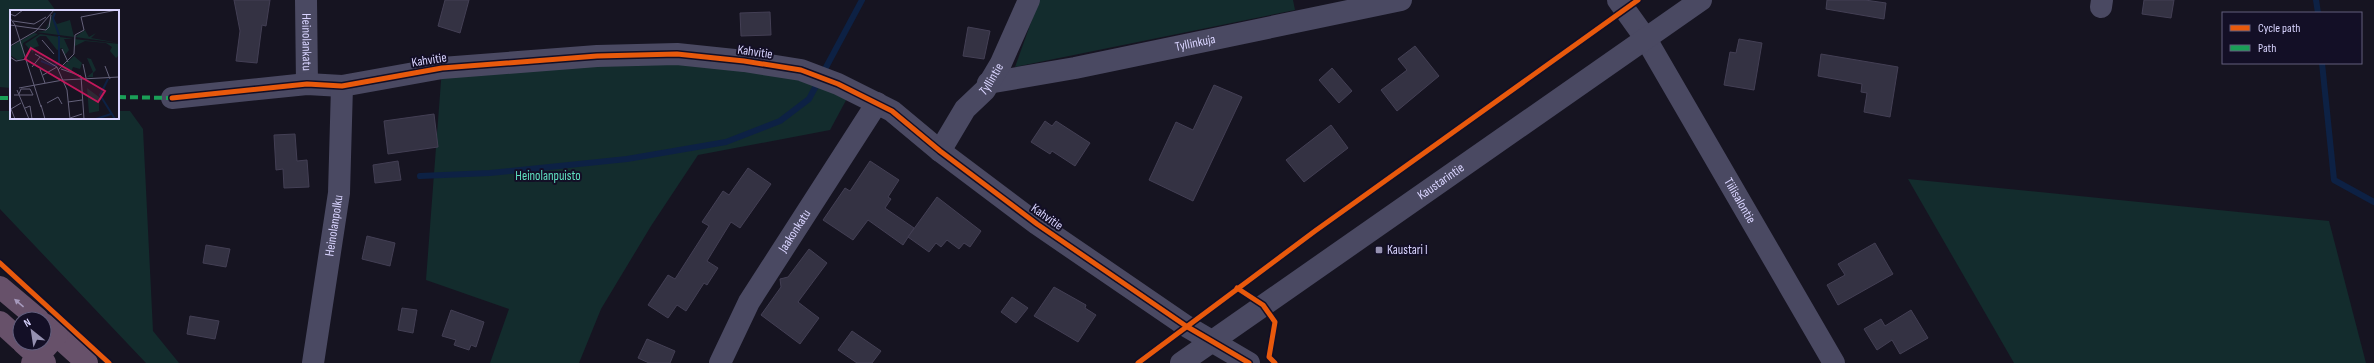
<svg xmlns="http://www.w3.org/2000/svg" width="2374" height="363" font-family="'Sofia Sans Condensed',sans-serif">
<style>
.green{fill:#132c2d}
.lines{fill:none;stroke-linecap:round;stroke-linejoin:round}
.stream{stroke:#0d2144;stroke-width:6}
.building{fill:#343243;stroke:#433f54}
.minor{stroke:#4a4962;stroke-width:22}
.highway{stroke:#67516a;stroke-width:22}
.quiet{stroke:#1a9f57;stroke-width:4;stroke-dasharray:8 4;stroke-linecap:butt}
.cycleway-casing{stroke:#130f26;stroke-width:8}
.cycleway{stroke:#e8590c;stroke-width:5}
.oneway{fill:#a699bc}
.poi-dot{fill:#9591b1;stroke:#130f26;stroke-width:1.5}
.labels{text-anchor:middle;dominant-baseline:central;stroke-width:4;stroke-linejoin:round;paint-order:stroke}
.street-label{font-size:13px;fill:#d9d4ff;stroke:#130f26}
.park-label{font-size:13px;fill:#5fe0c0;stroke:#130f26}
.poi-label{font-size:13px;fill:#d9d4ff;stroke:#130f26;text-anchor:start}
.inset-river{fill:none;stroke:#0d2144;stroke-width:2}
.inset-road{fill:none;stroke:#64617a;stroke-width:1}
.view{fill:#c2185b;fill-opacity:0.15;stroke:#c2185b;stroke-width:2}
.inset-edge{fill:none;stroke:#d9d4ff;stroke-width:2}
</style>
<rect width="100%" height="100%" fill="#161421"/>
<g class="green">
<polygon points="0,0 48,0 56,11 11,11 11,88 0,87"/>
<polygon points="1039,0 1293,0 1295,10 1015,67"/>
<polygon points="677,54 851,91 830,130 698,155 651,226 601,309 579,363 490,363 509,309 426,280 442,68"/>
<polygon points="0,111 11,111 11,118 118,118 118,111 130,111 143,129 153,331 179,363 146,363 0,209"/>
<polygon points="1908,179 2329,221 2366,363 2014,363"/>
</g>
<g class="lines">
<g class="stream">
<polyline points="2316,0 2318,13"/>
<polyline points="2322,63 2334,180 2374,202"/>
<polyline points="420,176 490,173 627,159 726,142 780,121 809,99 862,0"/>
</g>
</g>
<g class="building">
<polygon points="234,0 270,0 266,26 262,25 257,63 236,61 240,31"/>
<polygon points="445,0 469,0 460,33 438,26"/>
<polygon points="1827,0 1865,0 1886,3 1884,19 1826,9"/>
<polygon points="2144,0 2174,0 2171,18 2142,14"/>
<polygon points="770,12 771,35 741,36 740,13"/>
<polygon points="968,27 990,31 984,59 963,56"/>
<polygon points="1739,39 1762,43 1754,90 1724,85 1730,52 1736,53"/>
<polygon points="1415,46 1439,76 1397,111 1381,90 1407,70 1398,59"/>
<polygon points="1821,54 1898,67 1890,117 1864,112 1867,93 1861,92 1862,84 1818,76"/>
<polygon points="1332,68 1352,91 1339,103 1319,80"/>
<polygon points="1214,85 1242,97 1193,201 1149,180 1176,122 1193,130"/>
<polygon points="434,114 438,147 388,154 384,121"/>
<polygon points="1045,121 1052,126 1056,121 1090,143 1075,166 1052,151 1050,154 1031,142"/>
<polygon points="1331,125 1348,148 1304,182 1286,160"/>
<polygon points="295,134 297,161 307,160 309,187 284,188 283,169 276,170 274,135"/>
<polygon points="398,161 401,180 375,183 373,165"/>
<polygon points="870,161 899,180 888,197 891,199 885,208 914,228 903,245 868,220 853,240 823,220 845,188 850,191"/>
<polygon points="748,168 771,184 740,228 731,222 707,261 718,268 707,285 704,283 686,311 677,305 668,318 648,305 668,275 675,279 709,226 702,222 723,191 729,195"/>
<polygon points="937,197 981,231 970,247 964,243 959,249 947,240 941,247 936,243 929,252 908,237"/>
<polygon points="367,236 395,243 390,266 362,259"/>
<polygon points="1875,243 1893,274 1838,305 1827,285 1845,275 1838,264"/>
<polygon points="206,245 230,249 226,267 203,263"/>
<polygon points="809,249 827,263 798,302 819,318 800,344 761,315 781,287 780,279 788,277"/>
<polygon points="1054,287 1086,305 1085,308 1096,315 1078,342 1034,316"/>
<polygon points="1012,297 1028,308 1016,323 1001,312"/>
<polygon points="402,308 417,310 413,333 398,330"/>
<polygon points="451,310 484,322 476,347 471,345 469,350 454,345 456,340 442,336"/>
<polygon points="1911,310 1928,338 1900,354 1892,340 1877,350 1864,329 1881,319 1885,326"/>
<polygon points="190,316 219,321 215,339 187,334"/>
<polygon points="852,331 881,351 872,363 857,363 838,350"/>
<polygon points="647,339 675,351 670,363 649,363 638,358"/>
</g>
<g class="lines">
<g class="minor">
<path id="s1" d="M 306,0 L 307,84"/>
<path id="s2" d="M 1618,0 L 1646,39 L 1834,363"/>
<polyline points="2101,7 2102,0"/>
<path id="s3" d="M 988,83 L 1075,68 L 1401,0"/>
<polyline points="172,98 307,84 342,86 442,68 597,56 677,54 744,61 801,70 838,84 892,111 940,151 1037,224 1186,326 1249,363"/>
<path id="s4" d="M 940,151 L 965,109 L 985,90 L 1001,63 L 1029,0"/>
<path id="s5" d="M 313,363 L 339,193 L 342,86"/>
<path id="s6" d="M 720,363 L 749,302 L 877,103"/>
<path id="s7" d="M 1181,363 L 1701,0"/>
</g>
<g class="highway">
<polyline points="0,287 38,319"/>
<polyline points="0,322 20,340"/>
<polyline points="44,324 87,363"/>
<polyline points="23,343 45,363"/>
<polyline points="32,363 57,335"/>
</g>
<g class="quiet">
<polyline points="118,97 172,98"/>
<polyline points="0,98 11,98"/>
</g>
<g class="cycleway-casing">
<g id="cycleway">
<polyline points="172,98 307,84 342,86 442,68 597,56 677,54 744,61 801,70 838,84 892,111 940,151 1037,224 1186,326 1249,363"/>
<polyline points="0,263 109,363"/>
<polyline points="1237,288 1263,305 1275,322 1269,357 1275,363"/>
<polyline points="1138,363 1315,231 1638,0"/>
</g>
</g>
<use href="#cycleway" class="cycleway"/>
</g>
<defs><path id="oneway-solid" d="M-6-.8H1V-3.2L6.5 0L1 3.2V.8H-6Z"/></defs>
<use class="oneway" href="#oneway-solid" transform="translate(19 303) rotate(-140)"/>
<rect class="poi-dot" x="1375" y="246" width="8" height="8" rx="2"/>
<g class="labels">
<g class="street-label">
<text stroke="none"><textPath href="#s1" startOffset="42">Heinolankatu</textPath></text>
<text stroke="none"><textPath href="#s3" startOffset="211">Tyllinkuja</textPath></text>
<text transform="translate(755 52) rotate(8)">Kahvitie</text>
<text transform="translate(429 60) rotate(-9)">Kahvitie</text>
<text stroke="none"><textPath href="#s4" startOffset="89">Tyllintie</textPath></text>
<text stroke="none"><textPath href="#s7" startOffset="317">Kaustarintie</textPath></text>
<text stroke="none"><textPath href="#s2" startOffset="235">Tiilisalontie</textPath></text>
<text transform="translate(1047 217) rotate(35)">Kahvitie</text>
<text stroke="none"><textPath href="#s5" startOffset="139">Heinolanpolku</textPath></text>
<text stroke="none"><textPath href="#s6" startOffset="152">Jaakonkatu</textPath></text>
</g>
<g class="park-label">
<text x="548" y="176">Heinolanpuisto</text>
</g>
<g class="poi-label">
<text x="1387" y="250">Kaustari I</text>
</g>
</g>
<g transform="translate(10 10)">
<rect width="109" height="109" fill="#161421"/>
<path d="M 45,0 L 43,8 L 47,14 L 60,10 L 64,27 L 26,22 L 35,21 ZM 75,20 L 79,27 L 86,23 L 81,28 L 109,33 L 65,27 ZM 24,23 L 28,24 L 13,33 L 14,47 L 9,51 L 0,45 L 0,37 ZM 30,24 L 63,29 L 54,29 L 59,40 L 55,45 L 52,38 L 47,40 L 36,26 L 30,26 L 26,29 L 29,36 L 23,38 L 23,43 L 15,34 ZM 64,29 L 109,34 L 109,45 L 106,48 L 100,41 L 102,37 L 96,33 L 75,31 L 65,36 ZM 64,46 L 72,53 L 70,59 L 63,57 L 61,62 L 51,58 ZM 77,48 L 81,49 L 86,60 L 83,63 L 83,67 L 77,67 L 83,62 ZM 77,78 L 89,87 L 89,101 L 79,103 Z" fill="#132c2d"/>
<path class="inset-river" d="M 45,3 L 43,8 L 49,25M 31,51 L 43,56 L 49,53 L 49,26M 98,69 L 90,85 L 105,109M 86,109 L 101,104"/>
<path class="inset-road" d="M 0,4 L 5,6 L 13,0M 0,8 L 5,15 L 31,97M 3,11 L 24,14 L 36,7M 0,15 L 36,20 L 39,17 L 41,5M 32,30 L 44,44M 0,36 L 26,21 L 44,0M 52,39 L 58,52M 25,44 L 47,57 L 57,80 L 60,109M 0,47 L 6,51 L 17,49M 73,54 L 76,68M 95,56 L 100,69M 22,57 L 30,47M 30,59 L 35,73M 51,59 L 71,66 L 74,109M 48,60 L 64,44 L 65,25 L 74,20 L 71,7 L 107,0M 33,65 L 47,57M 9,78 L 53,70 L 109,67M 7,80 L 19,109M 4,85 L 23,85 L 20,79 L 11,79 L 9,84M 58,92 L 72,90M 37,93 L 48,87 L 52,94M 31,95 L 35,109M 15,98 L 20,96 L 22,109M 60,108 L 72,104M 5,109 L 1,99 L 11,93"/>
<path class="view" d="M 21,38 L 95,81 L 88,92 L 15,49 Z"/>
<rect width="109" height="109" class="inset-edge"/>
</g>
<rect x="2222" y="12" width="140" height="52" fill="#130f26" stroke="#625e7d"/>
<rect x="2230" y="25" width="20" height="6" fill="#e8590c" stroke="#625e7d"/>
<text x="2258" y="32" font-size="12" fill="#d9d4ff">Cycle path</text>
<rect x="2230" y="45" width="20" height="6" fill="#1a9f57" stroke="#625e7d"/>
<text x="2258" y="52" font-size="12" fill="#d9d4ff">Path</text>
<g transform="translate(32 331) rotate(330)"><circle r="19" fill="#130f26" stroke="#625e7d"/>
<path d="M0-3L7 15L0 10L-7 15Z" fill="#9591b1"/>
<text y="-6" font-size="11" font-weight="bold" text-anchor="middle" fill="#d9d4ff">N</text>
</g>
</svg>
